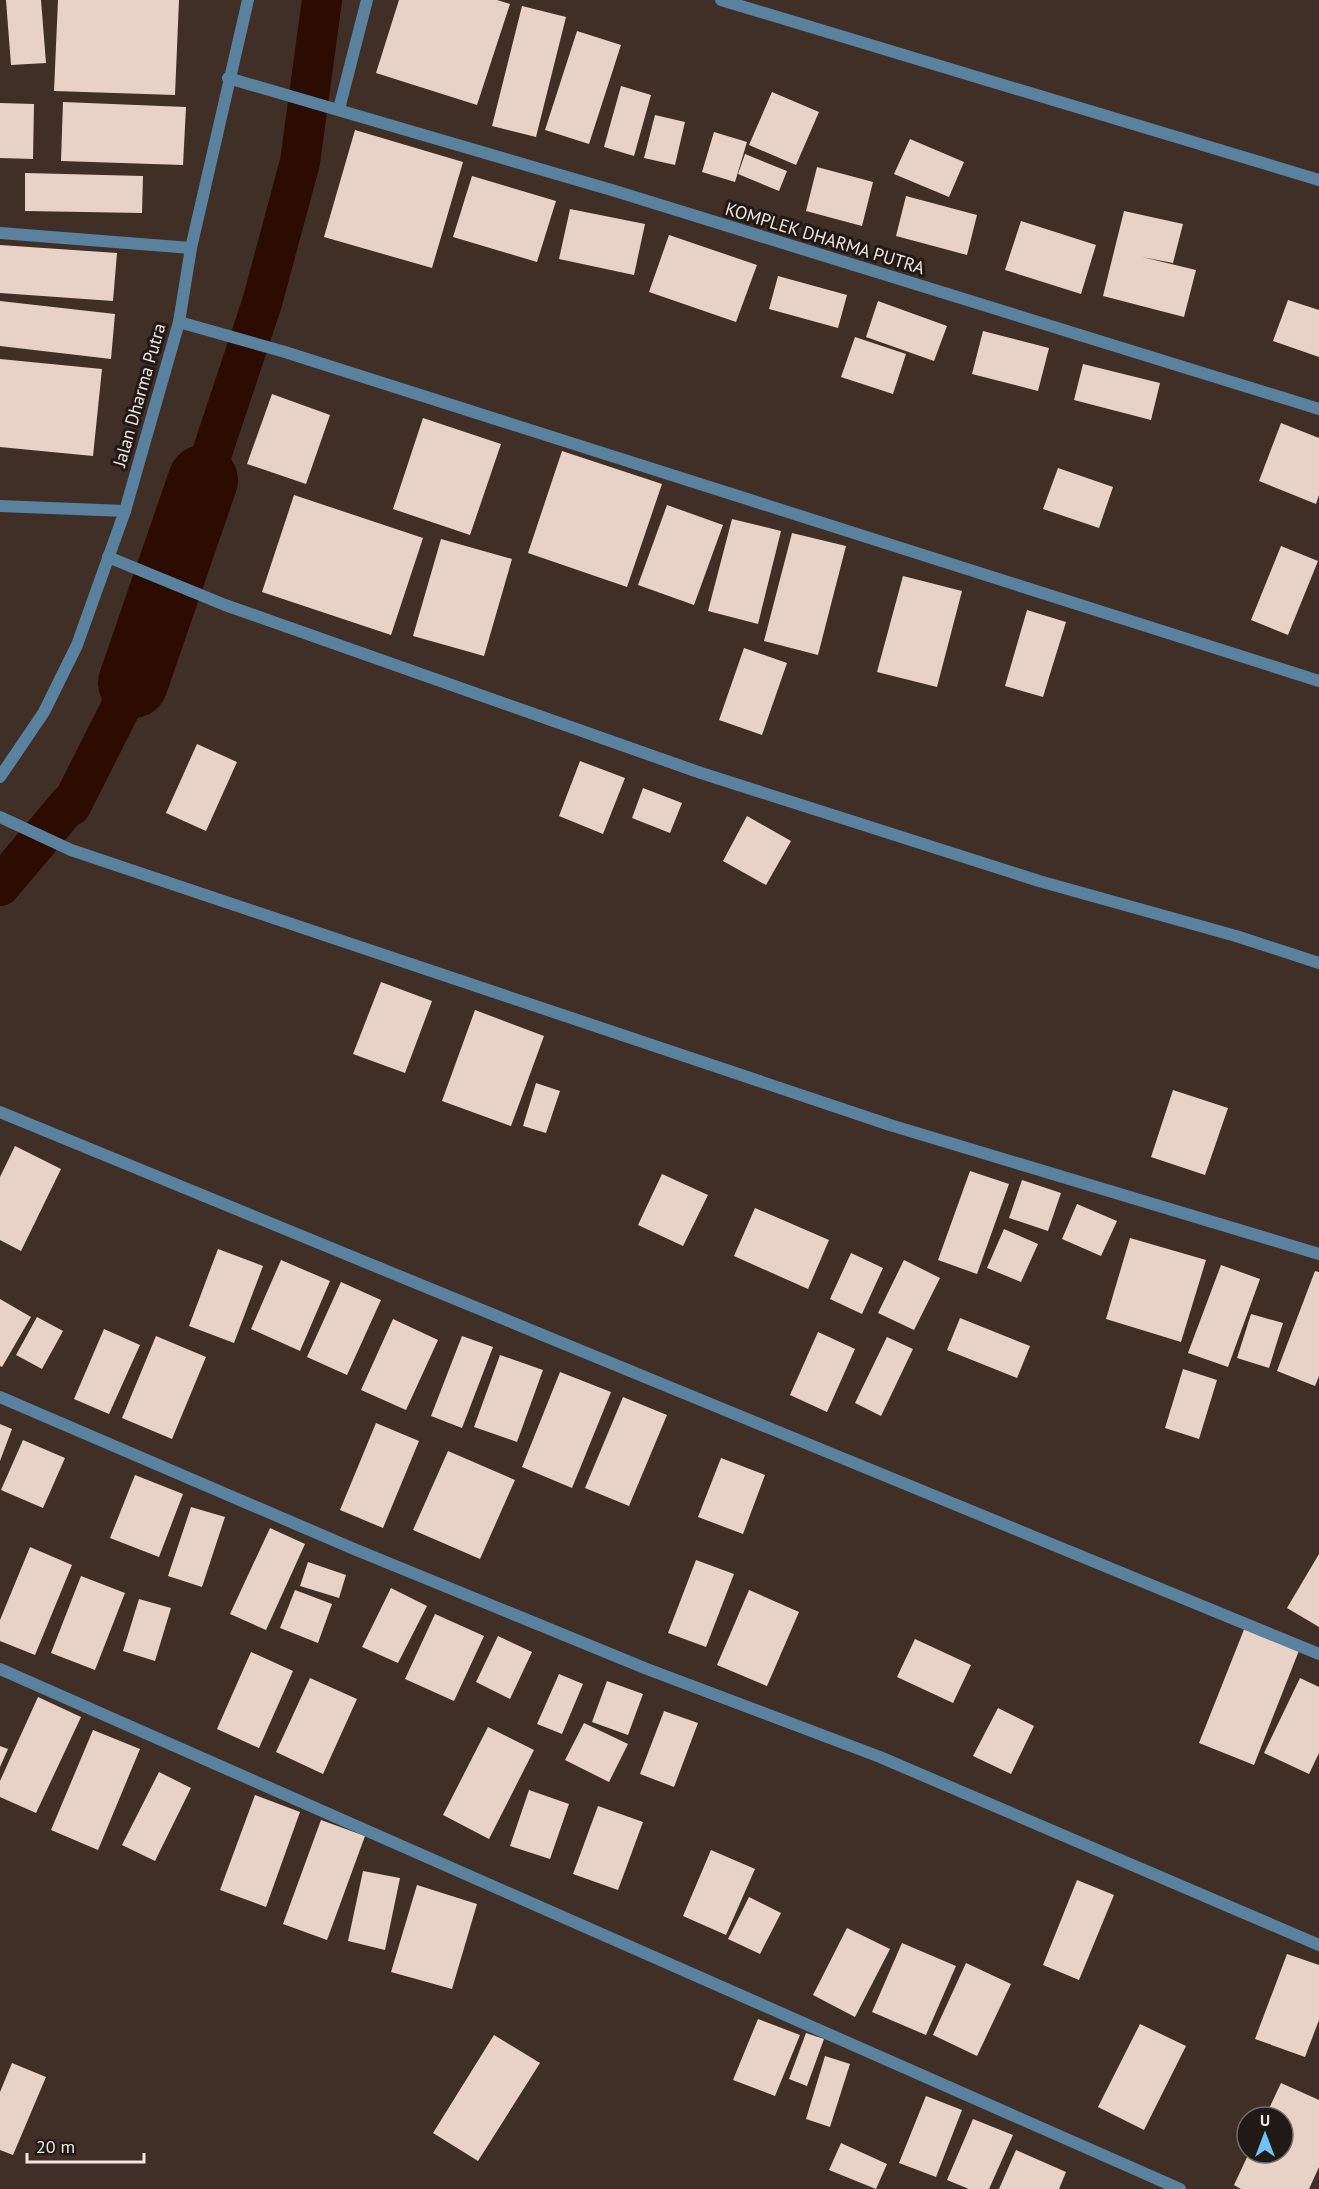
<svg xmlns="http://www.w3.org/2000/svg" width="1319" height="2189" font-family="'PT Sans',sans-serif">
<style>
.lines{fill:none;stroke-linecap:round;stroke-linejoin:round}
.canal{stroke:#2c0b00;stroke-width:40}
.river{stroke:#2c0b00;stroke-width:70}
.building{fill:#e8d2c7}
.minor{stroke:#5a829e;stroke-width:12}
.labels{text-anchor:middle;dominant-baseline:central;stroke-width:6;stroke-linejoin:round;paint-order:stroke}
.street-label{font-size:18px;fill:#f2e7e1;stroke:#201915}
</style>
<rect width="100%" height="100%" fill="#3f2f26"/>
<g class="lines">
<g class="canal">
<polyline points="203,480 262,303 300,162 322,0"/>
<polyline points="0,886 70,803 71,806 133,683"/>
</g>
<polyline class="river" points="133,683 203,480"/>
</g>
<g class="building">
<polygon points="6,0 41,0 46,63 11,65"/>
<polygon points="58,0 179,0 175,95 54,91"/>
<polygon points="399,0 497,0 510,4 477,105 376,73"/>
<polygon points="522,6 566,17 536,137 492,126"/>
<polygon points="577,31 621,45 589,144 545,130"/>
<polygon points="621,86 651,95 634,156 604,147"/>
<polygon points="772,92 819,112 796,165 749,145"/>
<polygon points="63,102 186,107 183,165 61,161"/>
<polygon points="0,103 34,104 33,159 0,158"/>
<polygon points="655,115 685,122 675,165 644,158"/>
<polygon points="355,130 463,162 432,268 324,237"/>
<polygon points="714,132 747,142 735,182 702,172"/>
<polygon points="910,139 964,162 949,197 894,174"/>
<polygon points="745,154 787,171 779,191 738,174"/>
<polygon points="817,167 873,182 862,226 806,211"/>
<polygon points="25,173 143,176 142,213 25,211"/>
<polygon points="472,176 556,201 537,262 453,237"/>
<polygon points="906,196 977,215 967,255 896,236"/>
<polygon points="570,209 645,224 634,275 559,259"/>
<polygon points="1124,211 1183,224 1173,263 1142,257 1196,270 1184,317 1103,296"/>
<polygon points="1021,221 1096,245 1081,294 1005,270"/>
<polygon points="669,235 757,265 736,322 649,292"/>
<polygon points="0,245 117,253 113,301 0,293"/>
<polygon points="778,276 847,295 838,328 769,309"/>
<polygon points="1288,300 1319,310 1319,357 1273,341"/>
<polygon points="0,301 115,314 111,359 0,346"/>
<polygon points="878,301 947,326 934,361 866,337"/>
<polygon points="983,331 1049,348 1038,391 972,374"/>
<polygon points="855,337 906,354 893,394 841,377"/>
<polygon points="0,359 102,369 93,456 0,447"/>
<polygon points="1083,364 1160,383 1151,420 1074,400"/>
<polygon points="272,394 330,415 306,484 247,464"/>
<polygon points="423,418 501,444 470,535 393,509"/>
<polygon points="1281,423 1319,438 1319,495 1316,504 1259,481"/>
<polygon points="562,451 662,484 627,587 528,553"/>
<polygon points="1058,468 1113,487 1099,528 1043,509"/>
<polygon points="294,495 423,538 391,635 262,592"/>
<polygon points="667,505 723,525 694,605 638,585"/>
<polygon points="732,519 781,531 758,624 708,611"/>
<polygon points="792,533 846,546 818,655 764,641"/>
<polygon points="441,539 512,559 484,656 413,636"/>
<polygon points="1281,546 1318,561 1288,635 1251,620"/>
<polygon points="903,576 962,591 937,687 877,672"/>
<polygon points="1027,610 1066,622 1043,697 1005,686"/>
<polygon points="744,648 787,663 762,735 719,720"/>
<polygon points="197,744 237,762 206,831 166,813"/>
<polygon points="580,761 625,778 603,834 559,816"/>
<polygon points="643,788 682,803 670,833 632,818"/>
<polygon points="747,816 791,841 766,885 723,861"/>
<polygon points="381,982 432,1001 405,1073 353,1054"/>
<polygon points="475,1010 544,1036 511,1126 442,1101"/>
<polygon points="536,1083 560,1091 546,1133 523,1126"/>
<polygon points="1173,1090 1228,1108 1205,1175 1151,1157"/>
<polygon points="15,1146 61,1169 21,1251 0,1240 0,1177"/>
<polygon points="970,1171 1009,1184 977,1274 938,1260"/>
<polygon points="662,1174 708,1195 683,1246 638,1225"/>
<polygon points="1022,1180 1061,1193 1048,1231 1009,1218"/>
<polygon points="1077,1204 1117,1221 1101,1256 1062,1239"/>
<polygon points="755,1208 829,1240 808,1289 734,1256"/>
<polygon points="1004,1229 1038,1244 1021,1282 987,1268"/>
<polygon points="1130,1238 1206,1260 1181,1342 1106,1319"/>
<polygon points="218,1249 263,1266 234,1343 189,1326"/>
<polygon points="851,1253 883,1268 862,1314 830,1299"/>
<polygon points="281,1260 330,1281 300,1351 251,1329"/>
<polygon points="904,1260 940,1278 914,1330 878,1313"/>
<polygon points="1221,1265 1260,1279 1228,1367 1188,1353"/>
<polygon points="1315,1271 1319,1272 1319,1376 1315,1386 1277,1371"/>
<polygon points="341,1282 381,1300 347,1375 307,1357"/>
<polygon points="0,1299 31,1317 2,1367 0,1366"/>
<polygon points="1251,1314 1283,1323 1269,1368 1237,1358"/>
<polygon points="37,1317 63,1331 42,1369 16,1355"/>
<polygon points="960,1318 1030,1346 1017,1378 947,1350"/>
<polygon points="393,1319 438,1340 406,1410 361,1390"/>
<polygon points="104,1329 140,1345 109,1414 74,1399"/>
<polygon points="818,1332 855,1349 827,1412 790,1395"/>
<polygon points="156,1336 206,1357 172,1439 122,1418"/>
<polygon points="462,1336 493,1347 462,1428 431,1416"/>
<polygon points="887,1337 913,1349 881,1416 855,1403"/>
<polygon points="500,1355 543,1370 517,1442 474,1427"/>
<polygon points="1183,1369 1217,1380 1199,1439 1165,1428"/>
<polygon points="560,1372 611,1392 572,1488 522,1467"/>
<polygon points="623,1397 667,1415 629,1506 585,1488"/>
<polygon points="376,1423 419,1441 383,1528 340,1510"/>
<polygon points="0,1424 12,1429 0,1461"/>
<polygon points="23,1440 65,1458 43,1508 1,1490"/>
<polygon points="448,1451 515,1480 480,1559 413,1530"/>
<polygon points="721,1458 765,1475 743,1534 698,1517"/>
<polygon points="135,1475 183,1494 159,1557 110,1538"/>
<polygon points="191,1507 225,1517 202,1587 168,1576"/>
<polygon points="270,1528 305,1544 266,1630 230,1614"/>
<polygon points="30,1547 72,1565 35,1655 0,1641 0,1620"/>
<polygon points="1319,1554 1319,1627 1287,1608"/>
<polygon points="696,1560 734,1574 706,1647 668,1633"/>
<polygon points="308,1562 346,1575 339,1598 300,1586"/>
<polygon points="81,1576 125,1593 95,1670 51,1653"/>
<polygon points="391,1588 427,1606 398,1663 362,1647"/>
<polygon points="295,1590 332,1604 318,1643 280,1628"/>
<polygon points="749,1590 799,1612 767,1686 717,1665"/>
<polygon points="139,1599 171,1608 155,1661 123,1651"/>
<polygon points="435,1614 484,1636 454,1701 405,1679"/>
<polygon points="1245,1627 1300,1648 1254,1765 1199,1743"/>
<polygon points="498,1636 532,1652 510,1699 476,1682"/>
<polygon points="915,1639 971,1665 953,1703 897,1677"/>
<polygon points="251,1652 293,1671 259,1748 217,1729"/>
<polygon points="559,1674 583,1684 562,1734 537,1724"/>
<polygon points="310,1678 357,1699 323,1774 276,1752"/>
<polygon points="1300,1678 1319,1687 1319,1753 1309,1774 1264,1753"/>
<polygon points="607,1681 643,1694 628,1735 592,1722"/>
<polygon points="38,1697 81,1717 36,1813 0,1797 0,1781"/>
<polygon points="998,1708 1034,1726 1011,1774 973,1756"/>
<polygon points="664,1711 698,1723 674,1787 640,1774"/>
<polygon points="584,1723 628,1744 609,1782 565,1760"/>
<polygon points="488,1727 534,1750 489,1839 443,1815"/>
<polygon points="93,1730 140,1749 98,1850 51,1830"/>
<polygon points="0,1746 8,1749 0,1767"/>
<polygon points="159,1772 191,1788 155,1861 122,1845"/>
<polygon points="529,1790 569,1804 550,1859 510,1846"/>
<polygon points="255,1795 300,1812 266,1907 220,1890"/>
<polygon points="598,1806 643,1822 618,1890 573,1874"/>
<polygon points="321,1820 365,1836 327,1940 283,1924"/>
<polygon points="711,1850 755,1869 726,1935 683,1916"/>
<polygon points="363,1871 400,1878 385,1950 348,1941"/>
<polygon points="1077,1880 1114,1895 1079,1980 1043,1965"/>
<polygon points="417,1885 477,1904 452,1989 391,1972"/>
<polygon points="749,1897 781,1913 760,1954 728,1939"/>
<polygon points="847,1928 890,1949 855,2017 813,1995"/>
<polygon points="902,1943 956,1966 926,2035 872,2012"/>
<polygon points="1287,1954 1319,1965 1319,2020 1305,2057 1255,2039"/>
<polygon points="966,1963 1011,1984 977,2056 933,2035"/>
<polygon points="758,2019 800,2035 775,2096 733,2080"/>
<polygon points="1140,2024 1186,2046 1144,2130 1098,2107"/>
<polygon points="806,2033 824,2039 807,2086 789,2079"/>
<polygon points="494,2035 540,2063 478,2161 433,2133"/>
<polygon points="825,2056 850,2064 830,2127 806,2119"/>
<polygon points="12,2063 46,2077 13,2155 0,2150 0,2092"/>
<polygon points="1281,2083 1319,2100 1319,2167 1309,2189 1241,2189 1234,2185 1249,2153 1283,2153 1283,2117 1265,2117"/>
<polygon points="926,2096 962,2110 936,2177 899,2163"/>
<polygon points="973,2119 1013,2135 989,2189 969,2189 947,2180"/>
<polygon points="841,2143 887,2164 876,2189 829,2170"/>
<polygon points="1016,2150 1066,2172 1059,2189 999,2189"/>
</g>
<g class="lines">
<g class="minor">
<polyline points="721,0 1319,180"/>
<polyline points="228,78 615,191 1319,409"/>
<polyline points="339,109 367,0"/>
<polyline points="0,233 191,248"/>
<polyline points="179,322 285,352 1319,681"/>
<polyline points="0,506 125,511"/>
<polyline points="108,557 225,605 701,773 1039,881 1236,936 1319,963"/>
<polyline points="0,777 44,712 77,645 125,511 179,322 191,248 248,0"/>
<polyline points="0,817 71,850 890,1125 1319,1254"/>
<polyline points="0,1112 1319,1654"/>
<polyline points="0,1397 354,1549 647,1669 880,1757 1319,1945"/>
<polyline points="0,1669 1180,2189"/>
</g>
</g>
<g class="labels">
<g class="street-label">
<text transform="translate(825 238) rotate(17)">KOMPLEK DHARMA PUTRA</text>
<text transform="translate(139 395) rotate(-74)">Jalan Dharma Putra</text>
</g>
</g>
<g transform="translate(1265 2135)"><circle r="28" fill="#201915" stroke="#746b67" stroke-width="1.5"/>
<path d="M0-4.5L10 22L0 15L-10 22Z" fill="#72c1f5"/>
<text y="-9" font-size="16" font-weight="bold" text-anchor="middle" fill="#f2e7e1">U</text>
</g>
<path d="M27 2153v9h117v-9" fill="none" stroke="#f2e7e1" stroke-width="3"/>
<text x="36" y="2153" font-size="18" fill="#f2e7e1" stroke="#201915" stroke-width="4.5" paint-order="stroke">20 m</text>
</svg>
